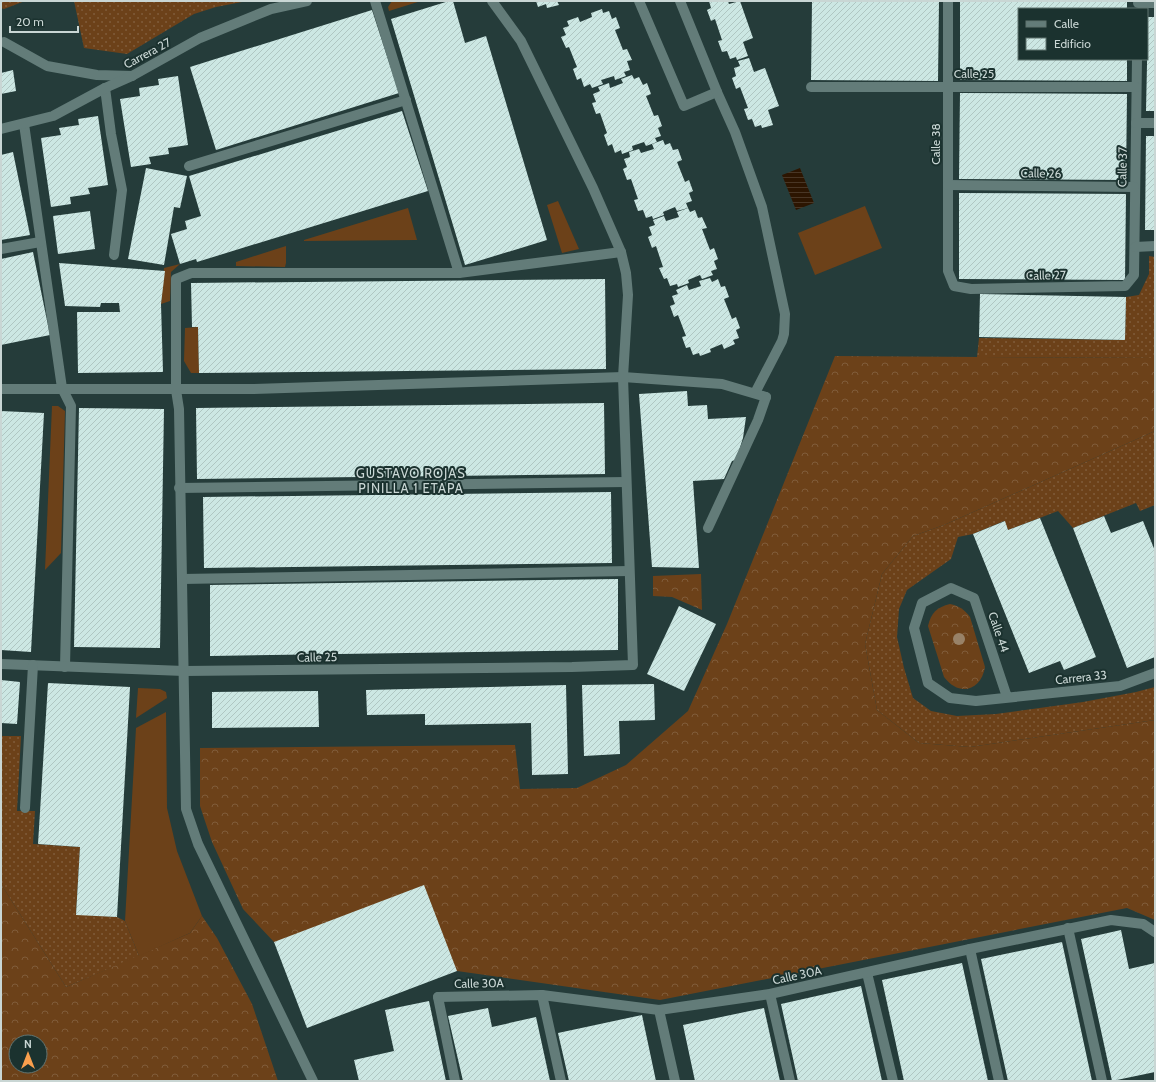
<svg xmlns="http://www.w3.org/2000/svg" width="1156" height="1082" font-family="Cabin,sans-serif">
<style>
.grass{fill:url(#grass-dots)}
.forest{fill:url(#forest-crowns);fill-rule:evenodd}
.garden{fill:#6c4119}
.water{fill:url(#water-rules)}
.building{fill:url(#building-hatch)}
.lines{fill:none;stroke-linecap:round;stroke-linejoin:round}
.lane{stroke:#637c79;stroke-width:10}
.street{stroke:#637c79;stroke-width:10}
.secondary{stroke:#637c79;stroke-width:10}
.tree{fill:#988268}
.labels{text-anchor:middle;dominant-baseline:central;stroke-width:4;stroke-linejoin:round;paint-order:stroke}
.street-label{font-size:12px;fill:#c9d6d4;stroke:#1b322f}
.neighbourhood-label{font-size:13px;letter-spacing:1px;fill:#c9d6d4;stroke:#1b322f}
</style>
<defs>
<pattern id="grass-dots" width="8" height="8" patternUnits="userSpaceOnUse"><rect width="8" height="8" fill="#6c4119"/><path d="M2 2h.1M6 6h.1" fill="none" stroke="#805c3a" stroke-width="1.8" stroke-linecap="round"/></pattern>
<pattern id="forest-crowns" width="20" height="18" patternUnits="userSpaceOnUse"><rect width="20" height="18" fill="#6c4119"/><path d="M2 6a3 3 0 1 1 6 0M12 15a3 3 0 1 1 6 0" fill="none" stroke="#805c3a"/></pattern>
<pattern id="water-rules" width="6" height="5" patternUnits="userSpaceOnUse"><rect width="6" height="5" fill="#2c1501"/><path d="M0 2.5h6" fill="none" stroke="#493625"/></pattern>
<pattern id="building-hatch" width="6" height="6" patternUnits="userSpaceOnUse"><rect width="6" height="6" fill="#cce7e3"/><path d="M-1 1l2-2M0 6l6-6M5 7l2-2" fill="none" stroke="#afc6c2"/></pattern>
</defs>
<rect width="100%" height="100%" fill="#253c3a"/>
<g class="grass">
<polygon points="1,1 25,1 4,9 1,8"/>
<polygon points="74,1 247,1 216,7 194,14 127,54 84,48"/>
<polygon points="1149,256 1155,257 1155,358 977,357 979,338 1125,340 1126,297 1139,295 1149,274"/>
<polygon points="1155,431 1155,505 1140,511 1136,503 1073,528 1058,511 1008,530 1004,521 973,534 958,537 951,559 907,590 899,609 897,637 904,668 913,698 931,711 957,716 996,714 1083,702 1136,692 1155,687 1155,720 970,747 919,743 877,710 865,644 882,574 913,536 944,525"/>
<polygon points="1,736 21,736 17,811 35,811 33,844 80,847 76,914 117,917 125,921 139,956 66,987 1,884"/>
</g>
<g class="forest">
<polygon points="835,356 1155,358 1155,431 944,525 913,536 882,574 865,644 877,710 919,743 970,747 1155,720 1155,920 1127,908 660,1000 457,971 274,942 243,909 212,842 200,806 200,748 515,745 520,789 577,788 626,765 688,711 727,624"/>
<polygon points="701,574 702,610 672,597 653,596 653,576"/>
<path d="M 950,604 C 959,606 964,609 970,617 L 985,667 C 981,691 959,697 944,677 L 928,626 C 931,613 937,607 950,604 Z"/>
<path d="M 1,884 L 66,987 L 190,933 L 202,916 L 217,938 L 252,1004 L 278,1081 L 1,1081 ZM 16,1042 L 40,1042 L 40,1066 L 16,1066 Z"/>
</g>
<g class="garden">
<polygon points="392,1 421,1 389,11 388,7"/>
<polygon points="558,201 579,249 562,253 547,205"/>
<polygon points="865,206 882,248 815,275 798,233"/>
<polygon points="408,208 417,240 304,241 304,240"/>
<polygon points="286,246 286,263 285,267 236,266 236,262"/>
<polygon points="180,264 171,272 170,301 161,304 164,268"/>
<polygon points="198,327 199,373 191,373 184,361 185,328"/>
<polygon points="52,406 58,406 65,411 61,553 45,570"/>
<polygon points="138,688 160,689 166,692 167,698 136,718"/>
<polygon points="166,712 167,808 177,851 202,916 190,933 139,956 125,921 136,728"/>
</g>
<polygon class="water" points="800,168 814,203 796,210 782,175"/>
<g class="building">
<polygon points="449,1 453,1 465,43 486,36 547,240 465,265 391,19"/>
<polygon points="536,1 557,1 559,5 547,8 546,4 538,7"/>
<polygon points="709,1 728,1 729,4 740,1 753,38 743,42 748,56 737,60 736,57 730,59 727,51 722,52 718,41 722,40 715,19 711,21 707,10 711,8"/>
<polygon points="812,1 939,1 938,81 811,80"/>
<polygon points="960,1 1127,1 1127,9 1019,9 1019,59 1127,59 1127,81 960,80"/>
<polygon points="602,9 603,13 609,11 612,19 616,17 620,28 615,30 623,50 627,49 632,60 627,61 630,70 624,72 626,76 615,80 614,76 601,80 603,84 592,88 590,84 584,87 581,78 577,80 573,69 577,67 569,47 566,48 561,37 566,35 563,28 569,26 567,21 578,17 580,22 592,17 591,13"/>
<polygon points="372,10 399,93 216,150 190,67"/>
<polygon points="1148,17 1155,17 1155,111 1146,111"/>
<polygon points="749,58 754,72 765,68 779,106 768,110 773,125 762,128 761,125 755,127 752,119 748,120 744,109 748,108 740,87 736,89 732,78 736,76 734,68 740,66 738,61"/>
<polygon points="13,70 16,91 1,94 1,73"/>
<polygon points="632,75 634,79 639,77 643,85 647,83 651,94 646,96 654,116 658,115 662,126 658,128 661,136 655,138 657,142 646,146 644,142 632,146 633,150 622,154 621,150 615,153 612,144 608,146 604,135 607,133 600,113 596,114 592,103 596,102 593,94 600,91 598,87 609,83 610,88 623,83 621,79"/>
<polygon points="178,76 188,145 168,148 169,154 149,157 151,164 131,167 120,99 140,96 139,88 159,85 158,79"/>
<polygon points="960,93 1127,94 1126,180 959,179"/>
<polygon points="402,111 428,191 197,262 196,259 180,264 171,234 187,229 185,221 201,216 189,176"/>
<polygon points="98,116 108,185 88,188 90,194 70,197 71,204 51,207 41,138 61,135 59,128 79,125 78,119"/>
<polygon points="1146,136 1155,136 1155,230 1145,230"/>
<polygon points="663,140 665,145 670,143 673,150 678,149 682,160 677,162 685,182 689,180 693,191 689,193 692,201 686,203 688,208 677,211 675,207 663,212 664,215 653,219 652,216 646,218 643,210 638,211 634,200 638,199 631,179 627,180 623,169 627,167 624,159 630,157 629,152 639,149 641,153 654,149 652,144"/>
<polygon points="13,152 30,235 1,240 1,155"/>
<polygon points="146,168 187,176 180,208 174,207 164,265 128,259"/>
<polygon points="959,193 1126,194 1125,280 959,279"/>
<polygon points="688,208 690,212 695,210 698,218 702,217 707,228 702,229 710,250 714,248 718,259 714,261 717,269 711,271 713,275 702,279 700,275 688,280 689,283 678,287 677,284 670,286 667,278 664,279 659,268 663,267 656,246 652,248 648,237 652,235 649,227 655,225 653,220 664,216 666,221 679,217 677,212"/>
<polygon points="90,211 95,249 58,254 53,216"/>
<polygon points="33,252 50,335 1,345 1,259"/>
<polygon points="59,263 165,271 161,304 163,372 78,373 77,312 120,312 119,303 101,303 100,307 65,306"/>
<polygon points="710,278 712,282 718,279 721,287 725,286 729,297 724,299 732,319 736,317 740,328 736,330 739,338 733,340 735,344 724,349 722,344 710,349 711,352 700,356 699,353 693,355 690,347 686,348 682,337 686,336 678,315 674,317 670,306 675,304 672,296 678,294 676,290 687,285 689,290 701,286 699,281"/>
<polygon points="605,279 606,369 199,373 198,327 192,327 191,283"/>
<polygon points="980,294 1126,297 1125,340 979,337"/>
<polygon points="687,391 688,406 707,405 708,419 746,417 743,438 736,460 732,461 724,479 693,481 699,568 652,567 639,394"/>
<polygon points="604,403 605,474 197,479 196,408"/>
<polygon points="79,408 164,409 160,648 74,647"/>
<polygon points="1,411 44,413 31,652 1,650"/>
<polygon points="611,492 612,563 204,568 203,497"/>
<polygon points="1104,516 1111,533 1143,521 1155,551 1155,657 1127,668 1073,528"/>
<polygon points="1040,518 1096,657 1064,670 1060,661 1029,673 973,534 1005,521 1008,530"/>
<polygon points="618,579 618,650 210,656 210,585"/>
<polygon points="679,606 716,624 684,691 647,674"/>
<polygon points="1,680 20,682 17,724 1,723"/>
<polygon points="48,683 130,687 117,917 76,915 80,847 38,844"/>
<polygon points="654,684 655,720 619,721 620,754 584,756 582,685"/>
<polygon points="566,685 568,774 532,775 531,723 425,725 425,714 367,715 366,690"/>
<polygon points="318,691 319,727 212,728 212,692"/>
<polygon points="424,885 457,971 307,1028 274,942"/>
<polygon points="1121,930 1129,969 1155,963 1155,1072 1112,1081 1081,939"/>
<polygon points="1062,942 1092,1081 1008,1081 981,959"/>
<polygon points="962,963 988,1081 904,1081 882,980"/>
<polygon points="861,986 882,1081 798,1081 781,1004"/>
<polygon points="429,1001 446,1081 359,1081 354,1060 394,1051 385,1010"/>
<polygon points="488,1008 492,1027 536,1017 550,1081 463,1081 448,1016"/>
<polygon points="764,1008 780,1081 695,1081 683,1025"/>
<polygon points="642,1015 656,1081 569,1081 558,1033"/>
</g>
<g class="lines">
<g class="lane">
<polyline points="639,1 684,106 717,92"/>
<polyline points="680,1 717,92 735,132 762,207 785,314 784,334 782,341 755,393"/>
<polyline points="4,42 47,66 97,75 132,76"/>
<polyline points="105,88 111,134 122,190 114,255"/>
<polyline points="189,166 406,100"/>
<polyline points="708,528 758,420 766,397"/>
<polyline points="1068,928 1102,1081"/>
<polyline points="970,949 999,1081"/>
<polyline points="867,973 893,1081"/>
<polyline points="770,994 790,1081"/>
<polyline points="542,995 561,1081"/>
<polyline points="438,997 455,1081"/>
</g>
<g class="street">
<polyline points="375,1 459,273"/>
<polyline points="948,1 948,271 954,286 971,289 1125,286 1134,275 1137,59"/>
<polyline points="1138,3 1155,3"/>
<polyline points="811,87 1136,87"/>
<polyline points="1136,123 1155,123"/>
<polyline points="24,124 62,388 71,406 65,667"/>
<polyline points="948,185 1134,187"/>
<polyline points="1135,247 1155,246"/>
<polyline points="1,249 40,242"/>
<polyline points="1,389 253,389 623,377 722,384 766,397"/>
<polyline points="179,488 626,482"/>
<polyline points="182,579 629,571"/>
<polyline points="1,664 184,671 572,667 633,665 623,377 628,295 626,273 621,252 593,188 521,41 492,1"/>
<polyline points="1007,697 974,598 951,588 922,603 914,628 928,683 950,698 976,701 1120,686 1155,673"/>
<polyline points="25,808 33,665"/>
<polyline points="438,997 542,995 659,1010 770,994 970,949 1111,920 1143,924 1155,932"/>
<polyline points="659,1010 675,1081"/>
<polyline points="313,1081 198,844 186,809 179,409 176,390 176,279 191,273 459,273 621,252"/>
</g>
<polyline class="secondary" points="1,129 53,116 105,88 132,76 200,38 271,9 307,1"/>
</g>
<circle class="tree" cx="959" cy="639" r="6"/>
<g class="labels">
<g class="street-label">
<text transform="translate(147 53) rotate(-28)">Carrera 27</text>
<text x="974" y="73">Calle 25</text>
<text transform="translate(935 144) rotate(-90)">Calle 38</text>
<text transform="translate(1122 167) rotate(-89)">Calle 37</text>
<text transform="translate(1041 173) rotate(1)">Calle 26</text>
<text transform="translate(1046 275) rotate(-1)">Calle 27</text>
<text transform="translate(999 632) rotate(71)">Calle 44</text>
<text transform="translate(317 657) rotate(-1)">Calle 25</text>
<text transform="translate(1081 677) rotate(-6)">Carrera 33</text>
<text transform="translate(797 975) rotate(-12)">Calle 30A</text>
<text transform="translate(479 983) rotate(-1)">Calle 30A</text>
</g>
<g class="neighbourhood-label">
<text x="411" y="473">GUSTAVO ROJAS<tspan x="411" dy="15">PINILLA 1 ETAPA</tspan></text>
</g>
</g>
<rect width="1156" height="1082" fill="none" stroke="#c9d6d4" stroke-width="4"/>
<rect x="1018" y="8" width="130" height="52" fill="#1b322f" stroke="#617471"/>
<rect x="1026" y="21" width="20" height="6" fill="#637c79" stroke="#617471"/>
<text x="1054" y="28" font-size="12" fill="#c9d6d4">Calle</text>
<rect x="1026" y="38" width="20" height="12" fill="url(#building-hatch)" stroke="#617471"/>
<text x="1054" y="48" font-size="12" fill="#c9d6d4">Edificio</text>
<g transform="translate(28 1054)"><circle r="19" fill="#1b322f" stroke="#617471"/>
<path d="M0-3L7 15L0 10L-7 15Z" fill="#f99f4d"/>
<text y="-6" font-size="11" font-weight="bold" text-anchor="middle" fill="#c9d6d4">N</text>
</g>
<path d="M10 26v6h68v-6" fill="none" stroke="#c9d6d4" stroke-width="2"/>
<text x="16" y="26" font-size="12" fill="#c9d6d4" stroke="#1b322f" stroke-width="3" paint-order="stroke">20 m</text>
</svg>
